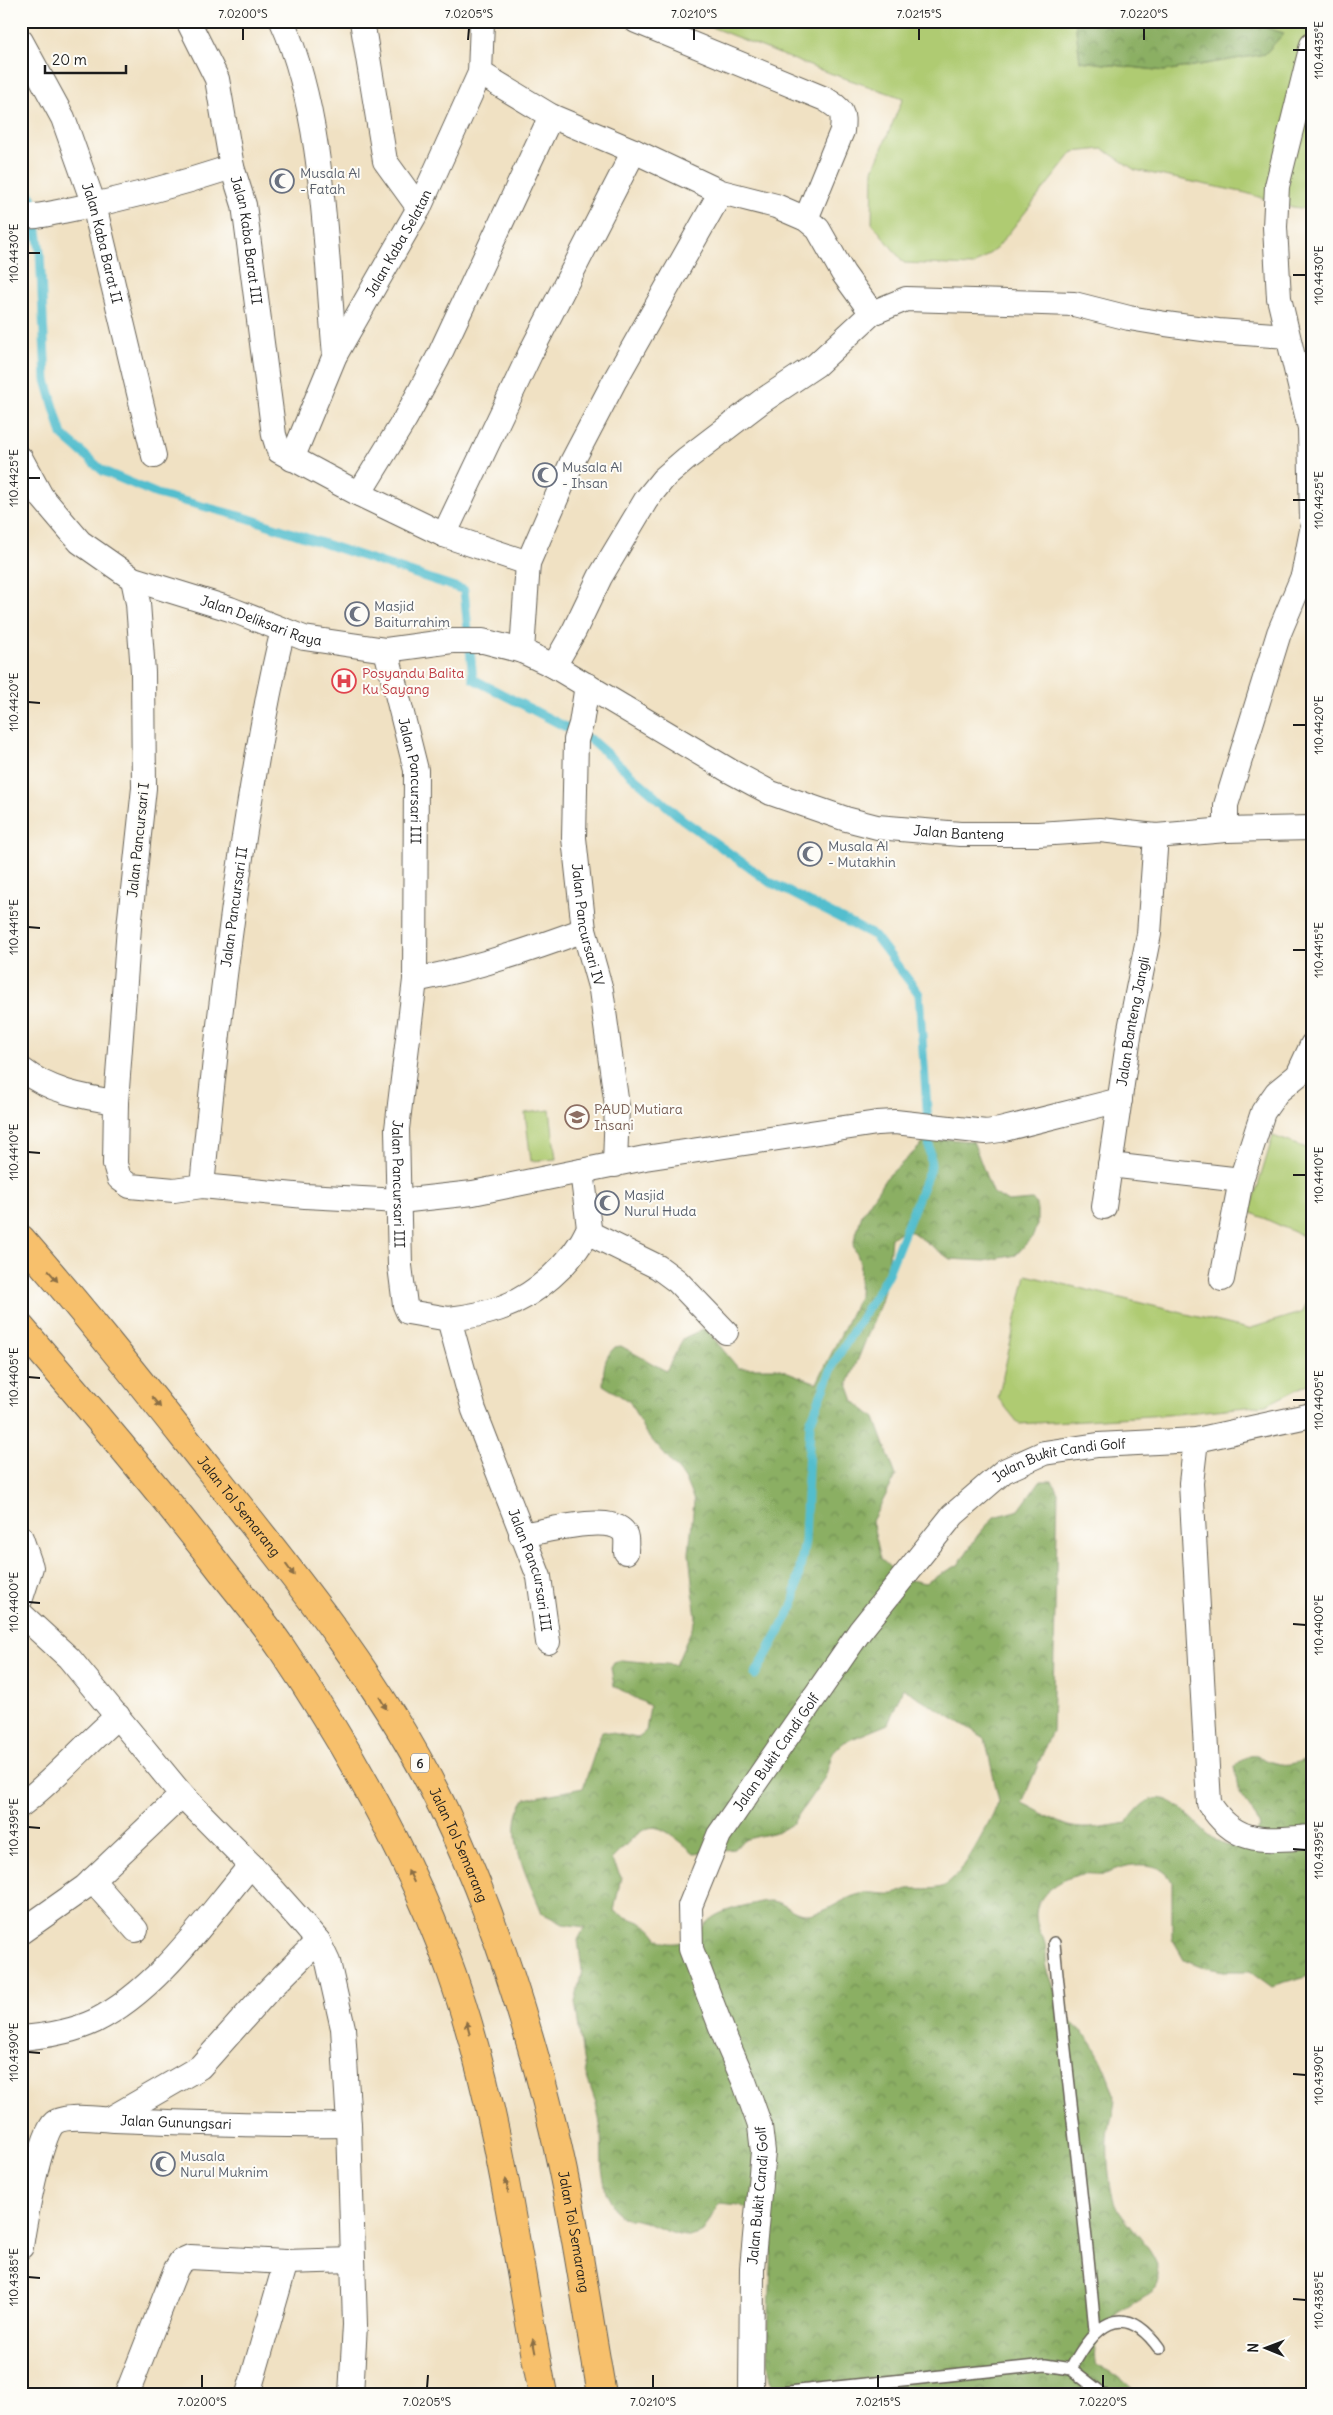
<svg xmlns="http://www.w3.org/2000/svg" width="1333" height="2415" font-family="Delius,sans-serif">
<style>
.grass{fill:#afcb72;stroke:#667447}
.forest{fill:url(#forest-crowns);stroke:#546640;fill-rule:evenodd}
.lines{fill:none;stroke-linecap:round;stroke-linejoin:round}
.stream{stroke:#53bece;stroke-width:9}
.lane-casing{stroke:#666156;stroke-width:14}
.street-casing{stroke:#666156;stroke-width:26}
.highway-casing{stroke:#666156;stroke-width:30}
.lane{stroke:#fff;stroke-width:11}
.street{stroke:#fff;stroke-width:24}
.highway{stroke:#f7c06c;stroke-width:28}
.oneway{fill:#8a6e44}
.ticks{fill:none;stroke:#1c1c1c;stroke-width:2}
.labels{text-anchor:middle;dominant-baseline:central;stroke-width:4;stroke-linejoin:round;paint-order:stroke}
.shield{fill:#fdfcf7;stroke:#605f5e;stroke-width:1}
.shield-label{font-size:12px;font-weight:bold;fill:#1c1c1c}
.worship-label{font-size:14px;fill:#5b616d;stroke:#fdfcf7;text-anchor:start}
.street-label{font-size:14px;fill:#1c1c1c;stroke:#fdfcf7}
.health-label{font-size:14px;fill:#be3a42;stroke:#fdfcf7;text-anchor:start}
.education-label{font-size:14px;fill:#785e54;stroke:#fdfcf7;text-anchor:start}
.neatline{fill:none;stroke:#1c1c1c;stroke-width:2}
.ticks-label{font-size:12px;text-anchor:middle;fill:#1c1c1c}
</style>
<defs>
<pattern id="forest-crowns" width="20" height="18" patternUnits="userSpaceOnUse" patternTransform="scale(1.25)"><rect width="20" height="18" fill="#8baf64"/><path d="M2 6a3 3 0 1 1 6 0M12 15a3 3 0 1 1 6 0" fill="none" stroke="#718e52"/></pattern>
</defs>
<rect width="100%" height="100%" fill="#fdfcf7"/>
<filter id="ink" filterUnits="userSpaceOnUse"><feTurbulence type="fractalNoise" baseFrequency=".02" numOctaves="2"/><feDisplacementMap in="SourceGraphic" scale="10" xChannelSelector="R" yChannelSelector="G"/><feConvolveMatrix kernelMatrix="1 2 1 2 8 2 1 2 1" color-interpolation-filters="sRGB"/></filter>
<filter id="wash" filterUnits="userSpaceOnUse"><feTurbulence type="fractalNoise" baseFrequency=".0096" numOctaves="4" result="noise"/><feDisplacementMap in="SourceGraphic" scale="20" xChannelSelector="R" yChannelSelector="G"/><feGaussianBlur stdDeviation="1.12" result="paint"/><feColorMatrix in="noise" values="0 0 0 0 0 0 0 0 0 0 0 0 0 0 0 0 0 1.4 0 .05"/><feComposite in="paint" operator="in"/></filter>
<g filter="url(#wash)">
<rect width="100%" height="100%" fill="#f0e1c3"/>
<g class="grass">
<polygon points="696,21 1075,21 1080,61 1164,71 1265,54 1283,33 1243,21 1312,21 1312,210 1287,206 1246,193 1135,170 1103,149 1073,152 997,248 973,266 904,263 872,223 873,170 903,98 815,68"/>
<polygon points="550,1110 556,1159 531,1161 525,1113"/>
<polygon points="1273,1136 1312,1150 1312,1240 1250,1212"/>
<polygon points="1026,1275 1248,1329 1303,1312 1312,1289 1312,1382 1266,1405 1166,1415 1019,1424 998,1398"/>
</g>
<g class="forest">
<polygon points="1075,21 1243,21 1284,33 1265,54 1164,71 1080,61"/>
<path d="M 929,1138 L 973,1141 L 992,1192 L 1008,1202 L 1032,1200 L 1037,1204 L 1037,1224 L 1033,1236 L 1016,1255 L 985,1261 L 950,1259 L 912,1232 L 901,1231 L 891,1238 L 887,1276 L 881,1302 L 848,1384 L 854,1401 L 875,1418 L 896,1476 L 872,1521 L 881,1559 L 901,1578 L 925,1583 L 958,1565 L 978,1535 L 994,1517 L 1019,1510 L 1040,1481 L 1052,1481 L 1058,1492 L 1052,1731 L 1022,1803 C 1037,1809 1052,1821 1068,1826 C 1087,1831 1108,1826 1127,1823 C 1172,1753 1199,1856 1240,1846 C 1248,1844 1255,1833 1260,1828 L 1255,1816 L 1240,1795 L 1235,1766 C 1257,1745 1259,1762 1281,1764 C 1290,1766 1303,1760 1312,1757 L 1312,1975 L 1272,1987 L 1250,1971 L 1224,1971 L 1202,1967 L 1184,1960 L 1172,1939 L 1172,1882 C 1164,1862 1134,1862 1116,1869 C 1112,1870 1110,1873 1105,1874 C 1098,1875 1090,1873 1083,1874 C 1060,1878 1030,1897 1037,1923 C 1038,1931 1044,1937 1045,1944 C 1047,1953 1045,1962 1048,1971 C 1053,1985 1059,2003 1067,2016 C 1072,2025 1081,2030 1088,2038 C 1100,2054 1108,2073 1114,2092 C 1117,2105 1111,2117 1109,2129 C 1106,2147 1108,2192 1117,2208 C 1129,2229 1171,2263 1156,2288 C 1145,2298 1132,2303 1120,2312 C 1103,2322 1090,2346 1096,2366 C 1112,2370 1124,2382 1137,2394 L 774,2394 L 767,2360 L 772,2242 L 764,2225 L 745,2208 L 740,2205 L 719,2203 L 703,2232 C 684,2244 659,2226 641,2221 C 634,2219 627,2219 620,2218 L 606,2193 L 602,2168 L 601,2130 L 596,2103 L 585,2072 L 575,2002 L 582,1970 L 578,1940 L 585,1927 L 563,1924 L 542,1913 C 529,1880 501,1832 525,1799 L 583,1788 L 602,1731 L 637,1738 L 646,1731 L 650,1706 L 614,1686 L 611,1667 L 614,1662 L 621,1660 L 676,1665 L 696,1619 L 689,1553 L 694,1501 L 684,1477 L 645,1432 L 630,1402 L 603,1385 C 604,1368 603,1359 615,1347 L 621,1346 L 666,1371 L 684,1338 L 705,1328 L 738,1368 L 777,1368 L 817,1383 L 859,1297 L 860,1262 L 853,1245 L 862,1214 L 886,1178 ZM 903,1688 L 985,1738 L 999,1802 C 989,1821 962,1880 942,1887 C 932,1890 919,1888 908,1889 C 903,1890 899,1893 894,1894 C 882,1895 871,1891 860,1894 C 841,1898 828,1914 807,1914 C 788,1914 784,1897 761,1902 C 747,1905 728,1909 717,1915 C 703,1922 693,1942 676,1943 C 657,1945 657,1931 645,1925 C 636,1919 624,1918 614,1911 L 621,1877 L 612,1859 C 650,1820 651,1816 694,1853 L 735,1849 L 743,1840 L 780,1831 L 792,1824 L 825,1777 L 833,1752 L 842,1743 L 888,1724 Z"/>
</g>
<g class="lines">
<polyline class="stream" points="21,171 33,202 40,252 46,380 62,435 103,471 157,494 247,518 464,590 473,679 591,740 682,819 768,881 875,936 919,994 931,1166 887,1276 835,1361 810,1423 805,1541 793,1606 755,1675"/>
</g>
</g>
<g filter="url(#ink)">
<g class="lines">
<g class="lane-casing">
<g id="lane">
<path d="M 1054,1943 C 1066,2073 1084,2202 1095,2331"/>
<path d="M 1071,2369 C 1093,2327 1122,2297 1159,2348"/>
<polyline points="770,2394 1045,2365 1071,2369 1103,2394"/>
</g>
</g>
<g class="street-casing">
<g id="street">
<path id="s1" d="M 188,21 L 217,79 L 232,167 L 244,205 L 274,435 L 279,451 L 359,494 L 444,535 L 528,563"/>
<path d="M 282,21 C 325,117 325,250 335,355"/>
<polyline points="362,21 385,161 419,208"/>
<path d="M 636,21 L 825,99 C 842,110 844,111 842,131 L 806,219"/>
<path id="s2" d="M 21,41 L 63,118 L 94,205 L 154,456"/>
<polyline points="1312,45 1277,186 1275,227 1279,298 1310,428 1312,521"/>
<polyline points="480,73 551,116 634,151 721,192 776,206 806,219 818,229 843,273 872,313"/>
<path d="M 21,215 C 33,219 51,213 63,211 C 121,200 177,185 232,167"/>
<path id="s3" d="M 21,459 L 41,496 L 80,542 L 133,579 L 230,609 L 304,638 L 386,650 L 452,641 L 483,641 L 522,651 L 554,666 L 730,771 L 771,793 L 846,819 L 877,827 L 960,834 L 1038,834 L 1100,830 L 1156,836 L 1226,830 L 1312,828"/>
<path id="s4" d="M 292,459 L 335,355 L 419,208 L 480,73 L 482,21"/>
<polyline points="359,494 405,419 438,358 551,116"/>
<polyline points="444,535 530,354 634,151"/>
<polyline points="133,579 138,603 143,672 144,788 129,927 116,1102 115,1164 119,1178 130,1186 174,1190 202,1186 305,1196 400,1201 473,1193 645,1158 877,1123 895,1122 986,1132 1000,1130 1120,1100"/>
<path id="s5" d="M 386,650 L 416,770 L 415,980 L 397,1129 L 400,1266 L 405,1305 L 408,1312 L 449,1319 L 474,1410 L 539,1577 L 548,1642"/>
<polyline points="522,651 528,563 572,462 615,380 721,192"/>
<polyline points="554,666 574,631 600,577 646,500 663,479 686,459 762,401 816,365 872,313 906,299 1074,304 1129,318 1166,324 1218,331 1287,336"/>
<path id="s6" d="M 587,685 L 581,724 L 576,740 L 574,838 L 584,930 L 601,990 L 617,1106 L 615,1165"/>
<polyline points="1226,830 1226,805 1279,633 1303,576 1312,530"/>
<path d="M 415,980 C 473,969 528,951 584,930"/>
<path d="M 21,1069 C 49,1091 82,1097 116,1102"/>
<polyline points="1110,1165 1241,1180 1263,1112 1277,1092 1298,1075 1312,1045"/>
<path id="s7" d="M 202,1186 C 214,1061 228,936 248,812 C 258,751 268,690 283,630"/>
<path id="s8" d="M 1104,1207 L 1130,1029 L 1149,934 L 1156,836"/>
<polyline points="587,1232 658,1267 677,1281 726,1332"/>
<polyline points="1222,1279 1241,1180"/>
<path d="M 449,1319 C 466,1317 483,1314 498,1309 C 534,1297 573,1263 589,1228 L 582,1171"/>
<path d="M 1196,1440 L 1191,1483 L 1209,1803 C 1236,1847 1266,1840 1312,1837"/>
<path d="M 521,1535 C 543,1532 604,1514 622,1530 C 628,1535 626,1545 626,1552"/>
<polyline points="21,1538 31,1567 21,1598"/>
<polyline points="21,1614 69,1658 182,1795 251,1865 301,1921 318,1941 328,1962 343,2028 349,2125 355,2325 351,2394"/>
<path d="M 21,1805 C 56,1779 85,1744 118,1716"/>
<polyline points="92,1880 136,1930"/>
<polyline points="21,1932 85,1887 182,1795"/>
<path d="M 21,2038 C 46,2036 72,2032 95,2021 C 159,1989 206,1918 251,1865"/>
<polyline points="110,2119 200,2067 265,1994 318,1941"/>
<path id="s9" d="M 21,2247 C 24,2225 40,2135 54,2123 C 65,2114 100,2119 114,2120 C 192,2123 270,2126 349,2125"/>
<polyline points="127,2394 176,2269 181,2261 190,2257 286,2262 352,2260"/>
<polyline points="248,2394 286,2262"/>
<path id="s10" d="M 751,2394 L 752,2268 L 763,2152 L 760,2126 L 744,2081 L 726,2040 L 691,1949 L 690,1906 L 719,1835 L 860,1631 L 953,1515 L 1004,1471 L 1044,1453 L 1098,1445 L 1196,1440 L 1312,1415"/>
</g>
</g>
<g class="highway-casing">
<g id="highway">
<path id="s11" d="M 21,1239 C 87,1314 148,1392 210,1470 C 294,1575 384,1685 443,1808 C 492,1909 526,2017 553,2127 C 574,2214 586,2305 602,2394"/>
<path d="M 21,1328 C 87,1405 153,1482 215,1562 C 237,1591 262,1619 282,1649 C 354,1756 422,1878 461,2001 C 502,2129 517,2262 543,2394"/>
</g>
</g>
<use href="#lane" class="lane"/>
<use href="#street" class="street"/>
<use href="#highway" class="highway"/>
</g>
<defs><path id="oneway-solid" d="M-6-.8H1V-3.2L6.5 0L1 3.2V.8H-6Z" transform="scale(1.25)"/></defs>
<g class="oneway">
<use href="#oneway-solid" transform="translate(53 1276) rotate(49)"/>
<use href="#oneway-solid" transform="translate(156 1402) rotate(51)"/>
<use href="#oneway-solid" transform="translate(290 1570) rotate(54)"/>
<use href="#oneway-solid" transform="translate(383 1703) rotate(59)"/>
<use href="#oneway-solid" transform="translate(411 1876) rotate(-115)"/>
<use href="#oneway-solid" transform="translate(468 2028) rotate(-105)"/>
<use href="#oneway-solid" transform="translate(507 2186) rotate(-100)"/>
<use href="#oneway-solid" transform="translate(534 2346) rotate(-101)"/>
</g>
</g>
<path class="ticks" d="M 243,40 L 243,28M 468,40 L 469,28M 694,40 L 694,28M 919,40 L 919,28M 1144,40 L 1144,28M 1293,50 L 1306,50M 28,253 L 40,253M 1293,275 L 1306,275M 28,478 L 40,478M 1293,500 L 1306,500M 28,702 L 40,703M 1293,725 L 1306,725M 28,927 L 40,928M 1293,950 L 1306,950M 28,1152 L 40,1153M 1293,1175 L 1306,1175M 28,1377 L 40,1378M 1293,1400 L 1306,1400M 28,1602 L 40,1603M 1293,1624 L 1306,1625M 28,1827 L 40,1828M 1293,1849 L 1306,1850M 28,2052 L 40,2053M 1293,2074 L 1306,2075M 28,2277 L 40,2278M 1293,2299 L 1306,2300M 202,2388 L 202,2375M 427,2388 L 428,2375M 653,2388 L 653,2375M 878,2388 L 878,2375M 1103,2388 L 1103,2375"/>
<defs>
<g id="mosque-ring" transform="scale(1.25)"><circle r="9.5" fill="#fdfcf7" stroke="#6b7280" stroke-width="1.5"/><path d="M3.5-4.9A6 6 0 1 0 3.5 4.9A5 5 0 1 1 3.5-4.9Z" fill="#6b7280"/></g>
<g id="hospital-ring" transform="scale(1.25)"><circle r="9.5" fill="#fdfcf7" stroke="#e0444e" stroke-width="1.5"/><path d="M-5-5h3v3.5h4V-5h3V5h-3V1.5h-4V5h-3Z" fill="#e0444e"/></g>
<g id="school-ring" transform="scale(1.25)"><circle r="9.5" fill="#fdfcf7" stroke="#8d6e63" stroke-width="1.5"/><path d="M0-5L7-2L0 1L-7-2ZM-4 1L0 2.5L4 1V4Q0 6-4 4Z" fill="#8d6e63"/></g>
</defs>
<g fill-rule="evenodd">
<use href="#mosque-ring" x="282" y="181"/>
<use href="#mosque-ring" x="545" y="475"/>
<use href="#mosque-ring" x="357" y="614"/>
<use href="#hospital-ring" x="344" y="681"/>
<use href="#mosque-ring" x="810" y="854"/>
<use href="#school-ring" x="577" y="1117"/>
<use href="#mosque-ring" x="607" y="1203"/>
<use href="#mosque-ring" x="163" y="2164"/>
</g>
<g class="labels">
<rect class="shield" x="411" y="1753.5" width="18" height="19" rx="4"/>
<g class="shield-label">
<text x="420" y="1763">6</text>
</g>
<g class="worship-label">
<text x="300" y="173">Musala Al<tspan x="300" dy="16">- Fatah</tspan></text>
<text x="562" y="467">Musala Al<tspan x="562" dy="16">- Ihsan</tspan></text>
<text x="374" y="606">Masjid<tspan x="374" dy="16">Baiturrahim</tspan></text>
<text x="828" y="846">Musala Al<tspan x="828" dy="16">- Mutakhin</tspan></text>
<text x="624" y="1195">Masjid<tspan x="624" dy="16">Nurul Huda</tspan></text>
<text x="180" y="2156">Musala<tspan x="180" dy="16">Nurul Muknim</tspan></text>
</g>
<g class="street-label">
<text stroke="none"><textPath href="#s1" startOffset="229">Jalan Kaba Barat III</textPath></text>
<text stroke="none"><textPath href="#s2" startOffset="219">Jalan Kaba Barat II</textPath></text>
<text stroke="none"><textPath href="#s4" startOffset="241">Jalan Kaba Selatan</textPath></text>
<text stroke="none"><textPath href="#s3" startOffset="302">Jalan Deliksari Raya</textPath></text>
<text stroke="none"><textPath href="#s5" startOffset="134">Jalan Pancursari III</textPath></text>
<text stroke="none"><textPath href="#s3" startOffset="1049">Jalan Banteng</textPath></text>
<text transform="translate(138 840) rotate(-84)">Jalan Pancursari I</text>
<text stroke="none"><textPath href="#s7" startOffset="281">Jalan Pancursari II</textPath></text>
<text stroke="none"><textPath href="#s6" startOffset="242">Jalan Pancursari IV</textPath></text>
<text stroke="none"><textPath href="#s8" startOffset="188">Jalan Banteng Jangli</textPath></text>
<text stroke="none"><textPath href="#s5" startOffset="539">Jalan Pancursari III</textPath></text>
<text stroke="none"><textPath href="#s10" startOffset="1099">Jalan Bukit Candi Golf</textPath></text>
<text stroke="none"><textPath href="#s11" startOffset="345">Jalan Tol Semarang</textPath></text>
<text stroke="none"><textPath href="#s5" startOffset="974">Jalan Pancursari III</textPath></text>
<text stroke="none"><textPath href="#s10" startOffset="679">Jalan Bukit Candi Golf</textPath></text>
<text stroke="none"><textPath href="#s11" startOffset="750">Jalan Tol Semarang</textPath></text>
<text stroke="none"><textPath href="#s9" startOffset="252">Jalan Gunungsari</textPath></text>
<text stroke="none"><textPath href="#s10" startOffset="199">Jalan Bukit Candi Golf</textPath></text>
<text stroke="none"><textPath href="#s11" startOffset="1155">Jalan Tol Semarang</textPath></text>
</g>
<g class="health-label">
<text x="362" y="673">Posyandu Balita<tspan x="362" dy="16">Ku Sayang</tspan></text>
</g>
<g class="education-label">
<text x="594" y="1109">PAUD Mutiara<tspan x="594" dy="16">Insani</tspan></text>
</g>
</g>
<rect width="1333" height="2415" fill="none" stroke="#fdfcf7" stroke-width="55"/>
<g transform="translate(1266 2348) rotate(271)" stroke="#fdfcf7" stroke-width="4" paint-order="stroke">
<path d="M0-4L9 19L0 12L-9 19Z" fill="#1c1c1c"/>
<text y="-8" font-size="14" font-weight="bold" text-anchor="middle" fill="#1c1c1c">N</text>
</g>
<path d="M45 65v8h81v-8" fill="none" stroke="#1c1c1c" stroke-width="2.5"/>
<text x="52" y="65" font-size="15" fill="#1c1c1c" stroke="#fdfcf7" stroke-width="4" paint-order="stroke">20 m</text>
<rect x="28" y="28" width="1278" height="2360" class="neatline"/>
<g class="ticks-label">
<text x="243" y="18">7.0200°S</text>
<text x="469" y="18">7.0205°S</text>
<text x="694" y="18">7.0210°S</text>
<text x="919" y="18">7.0215°S</text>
<text x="1144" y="18">7.0220°S</text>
<text transform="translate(1319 50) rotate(-90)" y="4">110.4435°E</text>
<text transform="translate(14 253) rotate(-90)" y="4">110.4430°E</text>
<text transform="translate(1319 275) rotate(-90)" y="4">110.4430°E</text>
<text transform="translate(14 478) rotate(-90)" y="4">110.4425°E</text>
<text transform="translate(1319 500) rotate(-90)" y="4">110.4425°E</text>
<text transform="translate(14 702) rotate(-90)" y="4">110.4420°E</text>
<text transform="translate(1319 725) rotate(-90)" y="4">110.4420°E</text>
<text transform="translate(14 927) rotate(-90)" y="4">110.4415°E</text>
<text transform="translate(1319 950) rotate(-90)" y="4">110.4415°E</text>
<text transform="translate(14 1152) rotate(-90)" y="4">110.4410°E</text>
<text transform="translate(1319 1175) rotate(-90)" y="4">110.4410°E</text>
<text transform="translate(14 1377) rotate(-90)" y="4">110.4405°E</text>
<text transform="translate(1319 1400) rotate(-90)" y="4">110.4405°E</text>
<text transform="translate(14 1602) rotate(-90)" y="4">110.4400°E</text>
<text transform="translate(1319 1625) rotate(-90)" y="4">110.4400°E</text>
<text transform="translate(14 1827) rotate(-90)" y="4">110.4395°E</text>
<text transform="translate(1319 1850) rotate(-90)" y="4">110.4395°E</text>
<text transform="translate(14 2052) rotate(-90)" y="4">110.4390°E</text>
<text transform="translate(1319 2075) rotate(-90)" y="4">110.4390°E</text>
<text transform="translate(14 2277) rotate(-90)" y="4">110.4385°E</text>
<text transform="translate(1319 2300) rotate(-90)" y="4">110.4385°E</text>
<text x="202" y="2406">7.0200°S</text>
<text x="427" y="2406">7.0205°S</text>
<text x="653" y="2406">7.0210°S</text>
<text x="878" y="2406">7.0215°S</text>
<text x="1103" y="2406">7.0220°S</text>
</g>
</svg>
